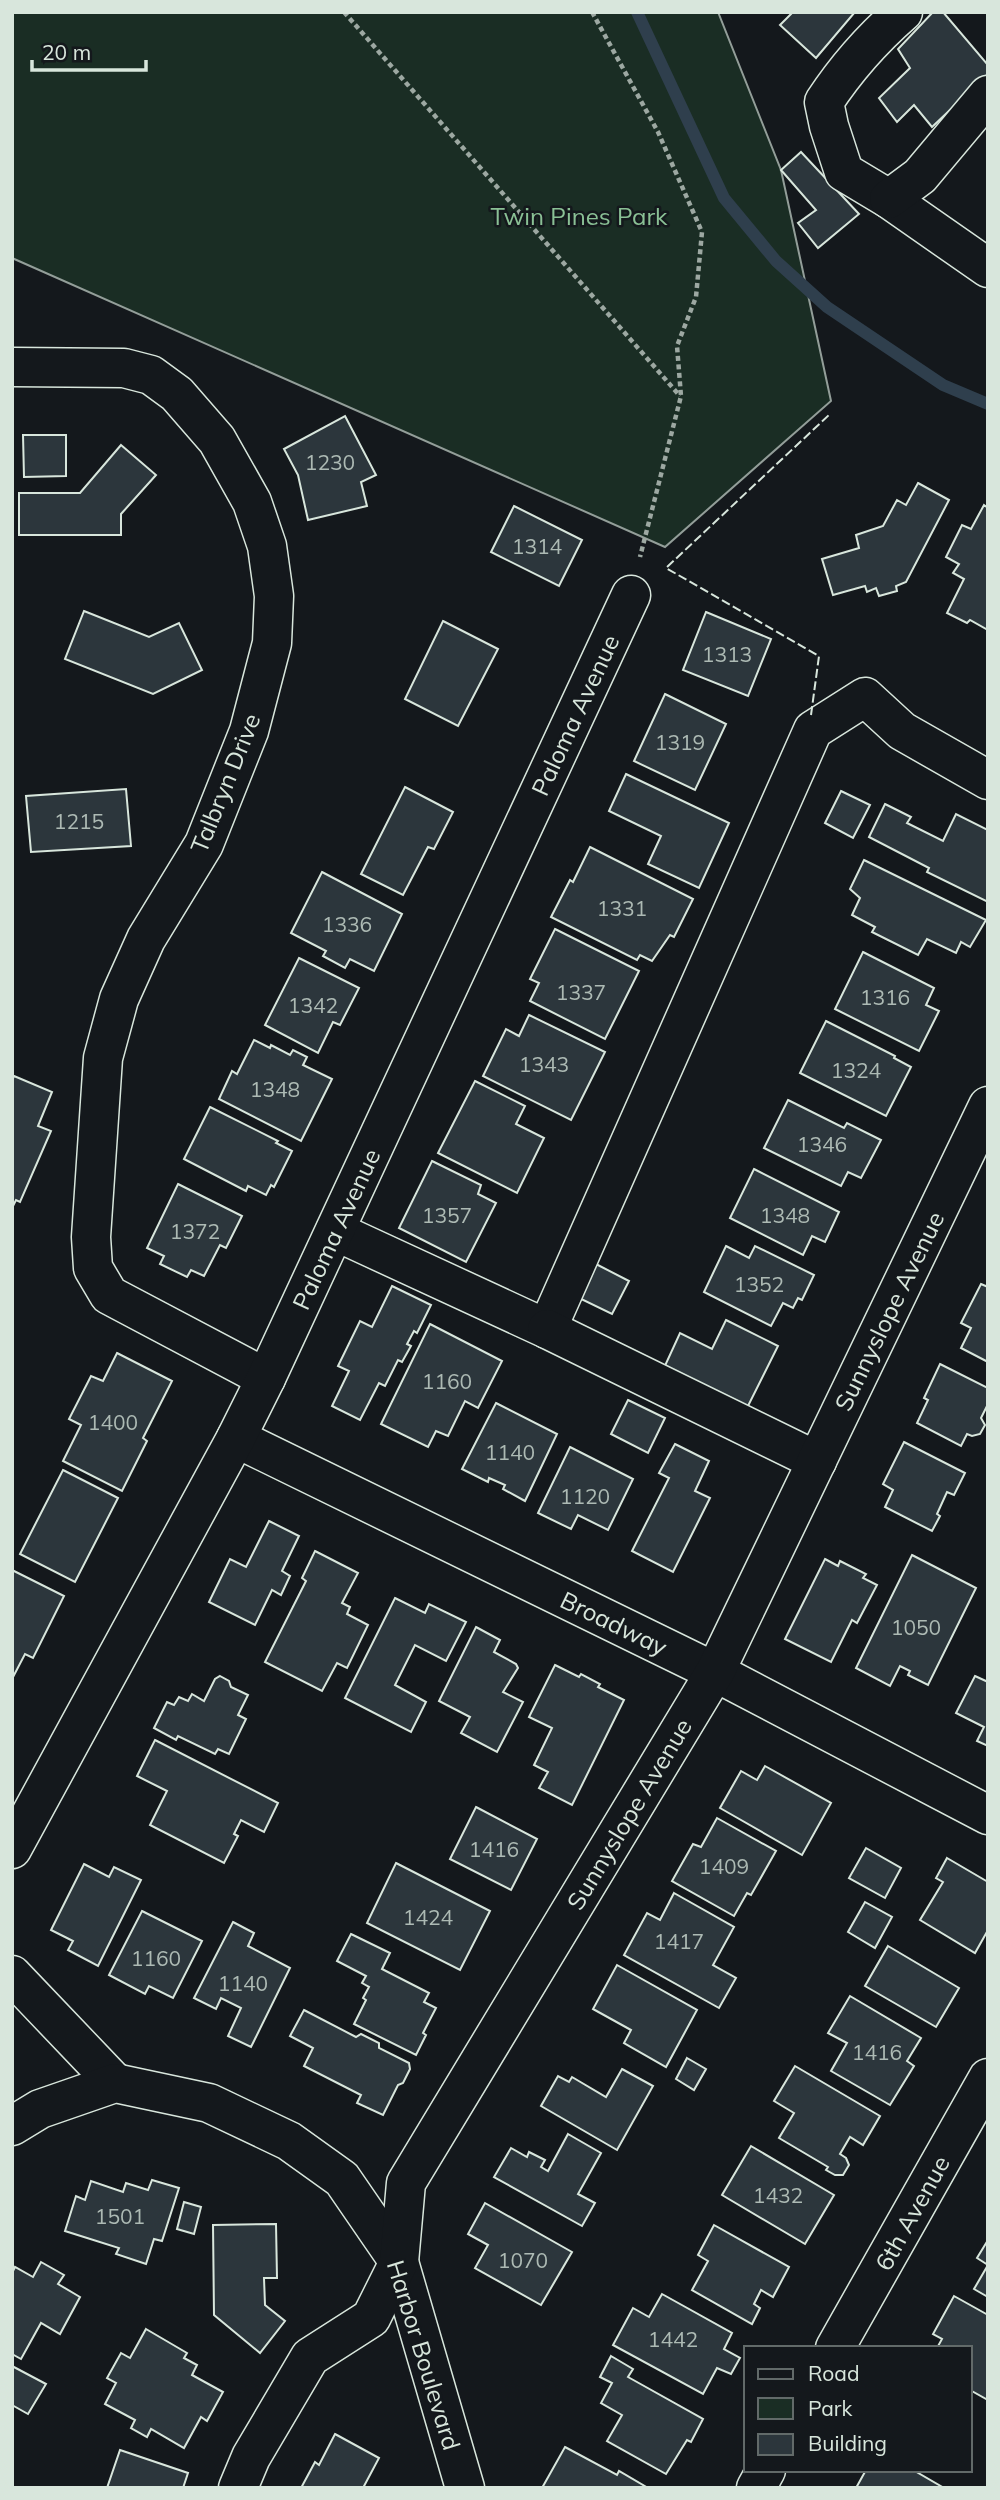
<svg xmlns="http://www.w3.org/2000/svg" width="1000" height="2500" font-family="Mulish,sans-serif">
<style>
.green{fill:#1a2d24;stroke:#939e99;stroke-width:2}
.lines{fill:none;stroke-linecap:round;stroke-linejoin:round}
.stream{stroke:#2f3f4d;stroke-width:12}
.building{fill:#2c363c;stroke:#d8e6dc;stroke-width:2}
.minor-casing{stroke:#d8e6dc;stroke-width:41}
.path{stroke:#9da8a2;stroke-width:4.5;stroke-dasharray:5 3.5;stroke-linecap:butt}
.minor{stroke:#14181c;stroke-width:38}
.fence{stroke:#d8e6dc;stroke-width:2;stroke-dasharray:9 3.5;stroke-linecap:butt}
.labels{text-anchor:middle;dominant-baseline:central;stroke-width:5;stroke-linejoin:round;paint-order:stroke}
.number-label{font-size:21px;fill:#adbab4}
.park-label{font-size:24px;fill:#8ac095;stroke:#14181c}
.street-label{font-size:24px;fill:#d8e6dc;stroke:#14181c}
</style>
<rect width="100%" height="100%" fill="#14181c"/>
<polygon class="green" points="12,12 718,12 781,170 831,401 665,547 12,258"/>
<g class="lines">
<polyline class="stream" points="637,12 724,198 776,261 827,307 943,385 988,404"/>
</g>
<g class="building">
<polygon points="793,12 855,12 816,58 780,25"/>
<polygon points="933,12 943,12 988,65 988,74 932,127 914,105 897,122 879,98 910,68 898,49"/>
<polygon points="801,152 859,214 818,248 798,223 816,210 781,170"/>
<polygon points="345,416 376,475 361,482 367,506 308,520 298,475 284,449"/>
<polygon points="23,435 66,435 66,476 24,477"/>
<polygon points="121,445 156,475 121,514 121,535 19,535 19,493 80,493"/>
<polygon points="918,483 949,500 906,582 896,586 897,591 879,596 876,588 867,592 865,586 833,595 822,559 859,548 856,535 883,526 897,500 906,505"/>
<polygon points="984,505 988,508 988,630 970,620 967,623 947,613 964,579 953,573 959,564 946,557 962,525 971,529"/>
<polygon points="514,506 582,540 559,586 491,552"/>
<polygon points="84,611 149,637 179,623 202,670 153,694 65,659"/>
<polygon points="706,612 771,639 748,696 683,670"/>
<polygon points="443,621 498,649 458,726 405,699"/>
<polygon points="665,694 726,724 695,790 634,761"/>
<polygon points="626,774 729,823 699,888 648,864 661,836 609,811"/>
<polygon points="405,787 453,812 434,849 428,847 403,895 361,874"/>
<polygon points="126,789 131,846 31,852 26,796"/>
<polygon points="841,791 870,805 853,838 825,823"/>
<polygon points="885,804 911,817 907,823 943,841 956,814 988,830 988,902 927,872 929,868 869,837"/>
<polygon points="590,847 693,899 674,937 670,935 652,961 640,955 637,960 551,917 570,880 573,882"/>
<polygon points="864,860 986,920 970,947 961,942 956,953 927,939 918,955 872,932 875,927 852,915 860,898 850,889"/>
<polygon points="322,872 402,914 374,971 350,959 345,968 323,956 326,951 291,933"/>
<polygon points="555,929 639,971 605,1039 530,1001 539,983 530,979"/>
<polygon points="863,952 934,988 926,1005 939,1011 919,1051 835,1009"/>
<polygon points="299,958 359,988 340,1025 333,1022 318,1053 265,1025"/>
<polygon points="529,1015 605,1052 571,1120 483,1076 506,1029 519,1036"/>
<polygon points="826,1021 895,1056 894,1058 911,1067 886,1116 800,1073"/>
<polygon points="254,1040 270,1048 271,1045 290,1055 293,1050 307,1057 303,1065 332,1079 301,1141 219,1099 232,1071 237,1074"/>
<polygon points="14,1076 52,1092 38,1126 51,1131 20,1202 16,1200 12,1208 12,1081"/>
<polygon points="475,1081 525,1106 516,1124 544,1138 517,1193 438,1153"/>
<polygon points="788,1100 844,1128 847,1123 881,1140 861,1178 848,1172 841,1186 764,1148"/>
<polygon points="210,1107 278,1141 276,1143 292,1151 274,1187 271,1185 266,1195 248,1186 246,1191 184,1159"/>
<polygon points="432,1161 481,1185 478,1194 496,1203 466,1262 399,1228"/>
<polygon points="754,1169 839,1212 825,1242 812,1236 803,1255 730,1218"/>
<polygon points="178,1184 242,1216 226,1248 220,1245 204,1276 191,1270 187,1277 160,1264 164,1256 147,1248"/>
<polygon points="726,1246 749,1258 755,1246 814,1275 802,1300 798,1298 793,1308 783,1303 771,1326 704,1292"/>
<polygon points="592,1262 629,1281 612,1314 575,1296"/>
<polygon points="981,1284 988,1287 988,1362 961,1348 971,1328 961,1323"/>
<polygon points="392,1286 431,1305 417,1333 414,1331 407,1344 411,1346 402,1362 398,1360 385,1386 379,1383 360,1420 332,1406 349,1371 338,1366 360,1321 372,1327"/>
<polygon points="726,1320 778,1346 745,1412 663,1370 680,1333 712,1349"/>
<polygon points="430,1324 502,1361 478,1408 465,1401 448,1436 436,1431 428,1447 381,1424"/>
<polygon points="117,1353 172,1381 143,1438 147,1441 122,1491 63,1461 81,1425 69,1419 91,1376 103,1381"/>
<polygon points="940,1364 988,1388 988,1404 981,1418 985,1425 980,1434 972,1436 967,1434 961,1446 917,1423 928,1400 924,1398"/>
<polygon points="628,1400 665,1418 648,1453 611,1434"/>
<polygon points="496,1403 557,1434 525,1501 503,1489 505,1485 489,1478 488,1482 462,1469"/>
<polygon points="904,1442 965,1473 954,1495 947,1492 937,1514 940,1516 932,1531 885,1507 893,1490 883,1484"/>
<polygon points="675,1444 709,1461 695,1491 710,1498 673,1572 632,1551 669,1478 659,1473"/>
<polygon points="570,1447 633,1479 608,1530 578,1515 571,1529 538,1513"/>
<polygon points="63,1470 118,1498 75,1582 20,1554"/>
<polygon points="269,1521 299,1536 282,1571 290,1576 281,1595 272,1590 255,1625 209,1602 230,1559 246,1567"/>
<polygon points="315,1551 358,1573 342,1603 350,1607 347,1614 368,1625 347,1668 337,1663 322,1691 265,1662 306,1581 302,1578"/>
<polygon points="912,1555 976,1588 928,1685 908,1675 910,1671 900,1666 890,1686 856,1668"/>
<polygon points="825,1559 838,1566 840,1561 866,1574 863,1578 877,1585 857,1623 852,1620 831,1662 785,1639"/>
<polygon points="12,1570 64,1596 33,1658 25,1654 12,1679"/>
<polygon points="395,1598 425,1613 429,1604 466,1622 446,1661 415,1645 395,1685 426,1702 411,1732 345,1698"/>
<polygon points="476,1627 500,1640 494,1652 516,1664 518,1668 503,1692 523,1702 497,1752 461,1733 470,1717 439,1701"/>
<polygon points="555,1665 579,1677 581,1674 600,1684 598,1687 624,1700 572,1805 539,1788 548,1772 534,1765 552,1728 529,1717"/>
<polygon points="220,1676 229,1681 231,1687 248,1695 238,1715 246,1719 229,1754 218,1749 215,1754 178,1736 176,1740 154,1728 167,1702 174,1705 179,1697 188,1701 192,1694 204,1701 215,1679"/>
<polygon points="975,1676 988,1682 988,1746 977,1741 984,1727 956,1713"/>
<polygon points="155,1740 278,1803 264,1832 241,1820 234,1834 238,1836 224,1863 150,1825 167,1791 137,1776"/>
<polygon points="765,1766 831,1803 802,1855 720,1808 741,1771 757,1780"/>
<polygon points="476,1807 537,1839 511,1890 450,1859"/>
<polygon points="717,1818 776,1851 751,1895 747,1893 734,1916 672,1881 693,1844 701,1847"/>
<polygon points="866,1848 901,1868 885,1898 849,1878"/>
<polygon points="947,1858 988,1882 988,1930 975,1953 920,1920 943,1882 936,1878"/>
<polygon points="396,1863 490,1911 460,1970 367,1923"/>
<polygon points="84,1864 109,1877 114,1867 141,1880 98,1966 68,1950 73,1941 51,1930"/>
<polygon points="674,1893 734,1927 713,1965 736,1978 719,2008 624,1955 647,1913 660,1920"/>
<polygon points="865,1902 892,1917 875,1948 848,1932"/>
<polygon points="142,1911 202,1941 173,1998 149,1986 145,1994 109,1975"/>
<polygon points="233,1922 254,1933 248,1946 290,1968 251,2047 228,2036 241,2008 221,1998 216,2009 194,1998"/>
<polygon points="351,1934 390,1953 382,1969 429,1993 424,2002 436,2008 423,2033 426,2035 416,2055 354,2024 366,2000 363,1998 369,1987 362,1983 366,1976 337,1961"/>
<polygon points="888,1946 959,1988 936,2027 865,1986"/>
<polygon points="617,1965 697,2010 666,2067 624,2043 631,2030 593,2009"/>
<polygon points="850,1996 921,2038 907,2061 914,2066 890,2105 831,2071 847,2043 828,2033"/>
<polygon points="304,2010 356,2037 361,2034 379,2043 379,2048 409,2063 410,2069 403,2083 398,2085 383,2115 357,2103 361,2095 304,2066 313,2048 290,2036"/>
<polygon points="687,2058 706,2069 694,2090 676,2079"/>
<polygon points="795,2066 880,2116 863,2145 850,2137 840,2154 846,2158 849,2165 843,2175 835,2175 826,2170 828,2167 779,2138 794,2113 774,2101"/>
<polygon points="622,2069 653,2086 617,2150 541,2106 558,2076 569,2082 572,2077 606,2097"/>
<polygon points="568,2134 601,2153 578,2194 595,2203 582,2226 494,2177 511,2148 527,2157 529,2152 545,2160 541,2167 548,2171"/>
<polygon points="751,2146 834,2195 805,2244 722,2195"/>
<polygon points="152,2180 179,2188 162,2241 154,2239 146,2264 116,2254 119,2248 65,2231 76,2196 85,2200 91,2181 123,2192 126,2183 148,2190"/>
<polygon points="184,2202 201,2207 194,2234 177,2229"/>
<polygon points="485,2203 572,2252 541,2305 475,2268 488,2245 468,2234"/>
<polygon points="276,2224 277,2278 264,2278 265,2305 285,2321 260,2353 214,2315 213,2225"/>
<polygon points="714,2225 789,2267 773,2297 761,2290 754,2304 760,2308 752,2324 692,2290 708,2261 698,2255"/>
<polygon points="988,2240 988,2265 977,2258"/>
<polygon points="41,2262 64,2275 58,2284 80,2297 60,2334 41,2323 21,2359 12,2354 12,2273 15,2267 33,2277"/>
<polygon points="988,2265 988,2297 974,2289"/>
<polygon points="662,2294 732,2333 724,2349 740,2358 731,2374 717,2368 703,2394 613,2345 633,2308 649,2317"/>
<polygon points="954,2296 988,2315 988,2400 970,2390 970,2348 937,2348 942,2339 933,2334"/>
<polygon points="146,2329 187,2353 184,2358 197,2365 192,2375 223,2392 207,2421 201,2417 184,2448 151,2429 147,2437 131,2428 135,2420 105,2404 116,2383 107,2378 121,2353 130,2358"/>
<polygon points="611,2356 633,2369 628,2377 703,2419 691,2442 687,2440 666,2474 607,2441 622,2415 601,2403 612,2383 600,2377"/>
<polygon points="12,2366 46,2384 28,2414 12,2405"/>
<polygon points="335,2434 379,2458 363,2488 301,2488 315,2462 319,2465"/>
<polygon points="565,2447 617,2475 619,2471 648,2488 542,2488"/>
<polygon points="120,2450 188,2473 183,2488 107,2488"/>
<polygon points="866,2470 913,2470 944,2488 856,2488"/>
</g>
<g class="lines">
<g class="minor-casing">
<g id="minor">
<path d="M 903,12 C 872,39 847,67 824,102 L 829,126 L 844,172 L 889,199 L 988,268"/>
<polyline points="889,199 920,176 988,95"/>
<polyline points="12,367 124,368 151,375 177,394 217,440 252,502 267,546 274,596 272,643 249,731 204,844 146,939 119,999 103,1058 91,1237 93,1268 109,1295 266,1378"/>
<polyline points="335,1231 547,1329 813,730 865,697 902,731 988,780"/>
<polyline points="547,1329 817,1461"/>
<polyline points="236,1438 715,1672 988,1815"/>
<polyline points="12,1849 236,1438 266,1378 631,595"/>
<polyline points="12,1975 115,2083"/>
<polyline points="12,2126 40,2109 115,2083 209,2103 289,2141 342,2179 399,2262 465,2488"/>
<polyline points="835,2348 988,2078"/>
<polyline points="238,2488 251,2457 310,2357 371,2318 399,2262 406,2183 715,1672 988,1106"/>
<polyline points="756,2488 766,2470"/>
</g>
</g>
<g class="path">
<polyline points="344,12 680,396"/>
<polyline points="592,12 658,132 702,232 696,297 677,346 681,396 640,557"/>
</g>
<use href="#minor" class="minor"/>
<polyline class="fence" points="811,715 819,656 666,568 830,414"/>
</g>
<g class="labels">
<g class="number-label">
<text x="330" y="462">1230</text>
<text x="537" y="546">1314</text>
<text x="727" y="654">1313</text>
<text x="680" y="742">1319</text>
<text x="79" y="821">1215</text>
<text x="622" y="908">1331</text>
<text x="347" y="924">1336</text>
<text x="581" y="992">1337</text>
<text x="885" y="997">1316</text>
<text x="313" y="1005">1342</text>
<text x="544" y="1064">1343</text>
<text x="856" y="1070">1324</text>
<text x="275" y="1089">1348</text>
<text x="822" y="1144">1346</text>
<text x="447" y="1215">1357</text>
<text x="785" y="1215">1348</text>
<text x="195" y="1231">1372</text>
<text x="759" y="1284">1352</text>
<text x="447" y="1381">1160</text>
<text x="113" y="1422">1400</text>
<text x="510" y="1452">1140</text>
<text x="585" y="1496">1120</text>
<text x="916" y="1627">1050</text>
<text x="494" y="1849">1416</text>
<text x="724" y="1866">1409</text>
<text x="428" y="1917">1424</text>
<text x="679" y="1941">1417</text>
<text x="156" y="1958">1160</text>
<text x="243" y="1983">1140</text>
<text x="877" y="2052">1416</text>
<text x="778" y="2195">1432</text>
<text x="120" y="2216">1501</text>
<text x="523" y="2260">1070</text>
<text x="673" y="2339">1442</text>
</g>
<g class="park-label">
<text x="579" y="216">Twin Pines Park</text>
</g>
<g class="street-label">
<text transform="translate(575 715) rotate(-65)">Paloma Avenue</text>
<text transform="translate(225 783) rotate(-68)">Talbryn Drive</text>
<text transform="translate(336 1229) rotate(-65)">Paloma Avenue</text>
<text transform="translate(889 1311) rotate(-64)">Sunnyslope Avenue</text>
<text transform="translate(614 1623) rotate(26)">Broadway</text>
<text transform="translate(629 1814) rotate(-59)">Sunnyslope Avenue</text>
<text transform="translate(912 2213) rotate(-61)">6th Avenue</text>
<text transform="translate(424 2355) rotate(73)">Harbor Boulevard</text>
</g>
</g>
<rect width="1000" height="2500" fill="none" stroke="#d8e6dc" stroke-width="28"/>
<rect x="744" y="2346" width="228" height="126" fill="#14181c" stroke="#626a69" stroke-width="2"/>
<rect x="758" y="2369" width="35" height="10" fill="#14181c" stroke="#626a69" stroke-width="2"/>
<text x="808" y="2381" font-size="21" fill="#d8e6dc">Road</text>
<rect x="758" y="2398" width="35" height="21" fill="#1a2d24" stroke="#626a69" stroke-width="2"/>
<text x="808" y="2416" font-size="21" fill="#d8e6dc">Park</text>
<rect x="758" y="2434" width="35" height="21" fill="#2c363c" stroke="#626a69" stroke-width="2"/>
<text x="808" y="2451" font-size="21" fill="#d8e6dc">Building</text>
<path d="M32 60v10h114v-10" fill="none" stroke="#d8e6dc" stroke-width="3.5"/>
<text x="42" y="60" font-size="21" fill="#d8e6dc" stroke="#14181c" stroke-width="5" paint-order="stroke">20 m</text>
</svg>
